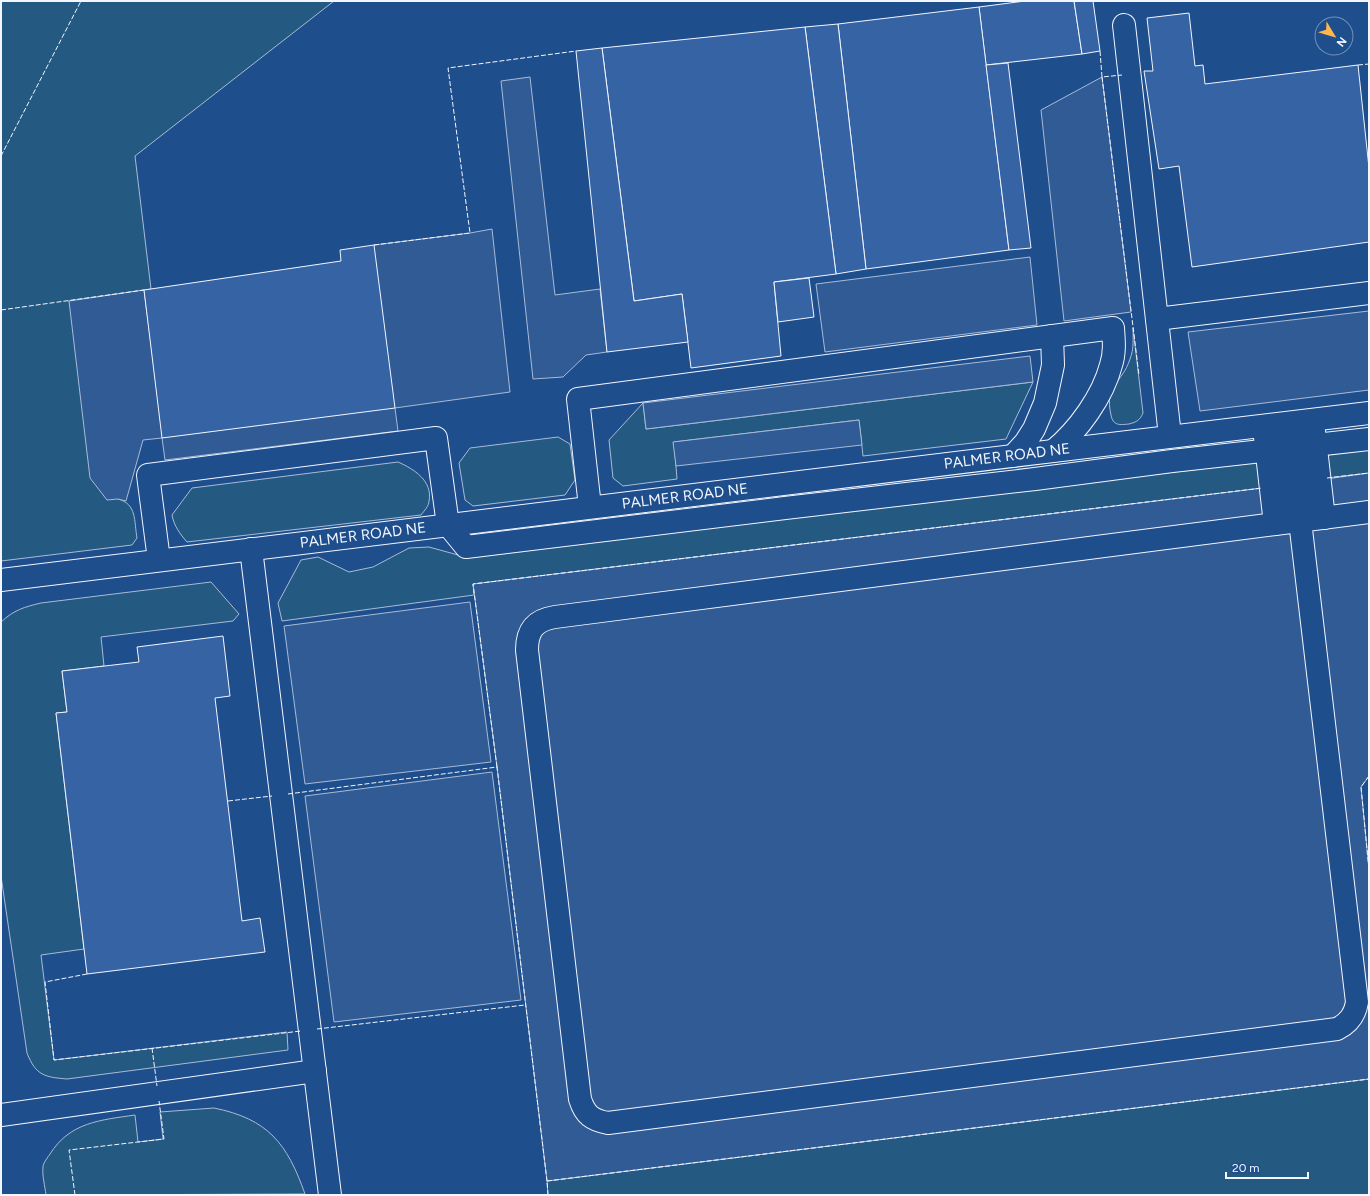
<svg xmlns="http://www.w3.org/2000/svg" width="1370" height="1196" font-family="Figtree,sans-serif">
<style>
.green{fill:#245a82;stroke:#a8bbd7}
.parking{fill:#305b95;stroke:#a8bbd7}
.building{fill:#3563a3;stroke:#f2f6ff}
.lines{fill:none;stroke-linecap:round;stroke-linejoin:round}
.minor-casing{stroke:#f2f6ff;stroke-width:24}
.minor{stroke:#1f4e8c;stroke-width:22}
.fence{stroke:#f2f6ff;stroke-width:1;stroke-dasharray:5 2;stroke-linecap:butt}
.labels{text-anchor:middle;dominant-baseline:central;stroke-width:3;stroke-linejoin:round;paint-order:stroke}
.street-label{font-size:15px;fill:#f2f6ff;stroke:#1f4e8c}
</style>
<rect width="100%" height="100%" fill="#1f4e8c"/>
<g class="green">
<path d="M 1,1 L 334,1 L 135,156 L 151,289 L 69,301 L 118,499 C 137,504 134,521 137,538 L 132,545 L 1,561 Z"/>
<path d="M 1133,328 L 1143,413 C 1140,420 1137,422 1129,424 C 1120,425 1113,426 1111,415 C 1104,384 1122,384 1130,359 C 1134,349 1133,339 1133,328 Z"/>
<polygon points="1033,382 1006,439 863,456 859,420 674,442 677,479 623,486 613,478 609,440 643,403 646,429"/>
<polygon points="558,437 570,444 575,480 565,495 473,506 465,500 459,463 470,448"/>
<polygon points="1369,445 1369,473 1327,478 1323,451"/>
<path d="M 398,462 C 414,469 433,481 429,501 C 429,506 424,511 421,515 L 187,542 C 180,534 174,526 172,515 L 192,488 Z"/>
<polygon points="1261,462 1263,488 473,584 474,595 282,621 278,603 301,560 318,557 349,572 373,567 409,548 429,547 458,555"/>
<path d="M 211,582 L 239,614 L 233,621 L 101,637 L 104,666 L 62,671 L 67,712 L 56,713 L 84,949 L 41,955 L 54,1060 L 287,1032 L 288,1050 L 67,1079 C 45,1077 36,1076 27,1053 L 1,876 L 1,622 C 14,610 24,607 41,603 Z"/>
<polygon points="1369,1079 1369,1195 548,1195 547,1181"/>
<path d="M 214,1108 C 268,1119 287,1143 305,1194 L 46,1195 C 45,1186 42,1176 43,1167 C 43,1163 48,1157 50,1154 C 70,1122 101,1120 135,1115 L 138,1142 L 163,1139 L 160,1112 Z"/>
</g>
<g class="parking">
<polygon points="530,77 555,295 600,289 607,352 586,355 563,377 533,379 501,81"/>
<polygon points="1102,77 1131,312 1064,321 1041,110"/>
<polygon points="492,229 510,392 395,408 398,431 165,460 162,438 143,440 126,501 118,499 107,500 90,478 69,301 144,290 163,438 374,245 470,233"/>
<polygon points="1030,257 1037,325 825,352 816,284"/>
<polygon points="1369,311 1369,390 1200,411 1188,332"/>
<polygon points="1030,356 1033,382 646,429 643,403"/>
<polygon points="859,420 862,445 676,466 673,442"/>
<polygon points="1369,473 1369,776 1361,787 1369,870 1369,1079 547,1181 497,767 473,584 1263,488"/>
<polygon points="470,602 491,762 305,784 284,626"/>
<polygon points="492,772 521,1000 334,1022 305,796"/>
</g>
<g class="building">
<polygon points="1025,1 1074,1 1082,54 986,65 979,7"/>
<polygon points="1074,1 1093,1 1100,51 1082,54"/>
<polygon points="979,7 1009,250 866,269 838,24"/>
<polygon points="1189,13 1195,66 1203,65 1205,84 1358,65 1369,168 1369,242 1192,267 1179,166 1159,169 1144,71 1153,71 1147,18"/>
<polygon points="838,24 866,269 836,274 805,27"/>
<polygon points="805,27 836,274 774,282 781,356 691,368 682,294 634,301 602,48"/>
<polygon points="602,48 634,301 682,294 688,342 607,352 576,51"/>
<polygon points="1008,63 1031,248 1009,250 986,65"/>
<polygon points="374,245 395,408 162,438 144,290 341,261 340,250"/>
<polygon points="809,278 814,317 778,322 774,282"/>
<polygon points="223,636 230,696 215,698 242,921 260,918 265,952 87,974 56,713 67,712 62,671 139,662 137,647"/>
</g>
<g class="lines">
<g class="minor-casing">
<g id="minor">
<polyline points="1124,25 1170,436"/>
<polyline points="1157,319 1369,293"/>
<polyline points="1314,431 1324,518"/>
<polyline points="1297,434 1307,520"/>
<polyline points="1282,435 1292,522"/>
<polyline points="1265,437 1275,524"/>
<polyline points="1013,456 1025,443 1034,429 1045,403 1053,365 1052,336"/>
<path d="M 590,507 L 578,399 L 1113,328 C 1114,341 1115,353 1111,365 C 1103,396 1078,431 1053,451"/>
<path d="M 1300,521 L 1357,1002 C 1355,1015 1349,1023 1337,1029 L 608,1123 C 592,1120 585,1115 580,1099 L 527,650 C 527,630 535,620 555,617 L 1275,524 L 1369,512"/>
<polyline points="251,549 330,1195"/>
<polyline points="159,560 148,475 436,438 448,525 466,547 785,508 1035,479 1172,461 1369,439"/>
<polyline points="1,580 1053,451 1369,413"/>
<polyline points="1,1115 315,1071"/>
</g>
</g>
<use href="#minor" class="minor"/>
<g class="fence">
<polyline points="1100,51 1102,77 1122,75"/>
<polyline points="1358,65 1369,64"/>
<polyline points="1102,77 1139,375"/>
<polyline points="1,156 81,1"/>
<polyline points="374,245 470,233 448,68 576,51"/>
<polyline points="1,310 144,290"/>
<polyline points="1327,478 1369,473"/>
<polyline points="497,767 473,584 1262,488"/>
<polyline points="1369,776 1361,787 1369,870"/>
<polyline points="288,794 497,767 547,1181"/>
<polyline points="228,801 272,796"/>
<polyline points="87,974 45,982 54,1060 301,1031"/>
<polyline points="317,1029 525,1005"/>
<polyline points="152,1048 157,1086"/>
<polyline points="75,1195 69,1150 164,1139 159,1101"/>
<polyline points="548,1195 547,1181 1369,1079"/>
</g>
</g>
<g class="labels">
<g class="street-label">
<text transform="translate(1007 456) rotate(-7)">PALMER ROAD NE</text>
<text transform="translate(685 496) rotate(-7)">PALMER ROAD NE</text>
<text transform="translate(363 535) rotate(-7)">PALMER ROAD NE</text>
</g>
</g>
<rect width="1370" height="1196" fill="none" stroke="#f2f6ff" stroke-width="4"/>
<g transform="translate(1334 36) rotate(128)"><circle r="19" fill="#1f4e8c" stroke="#7391ba"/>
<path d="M0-3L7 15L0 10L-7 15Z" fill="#ffb74d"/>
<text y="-6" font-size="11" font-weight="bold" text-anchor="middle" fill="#f2f6ff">N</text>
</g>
<path d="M1226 1172v6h82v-6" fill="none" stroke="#f2f6ff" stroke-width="2"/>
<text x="1232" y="1172" font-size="12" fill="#f2f6ff" stroke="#1f4e8c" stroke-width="3" paint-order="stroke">20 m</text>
</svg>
